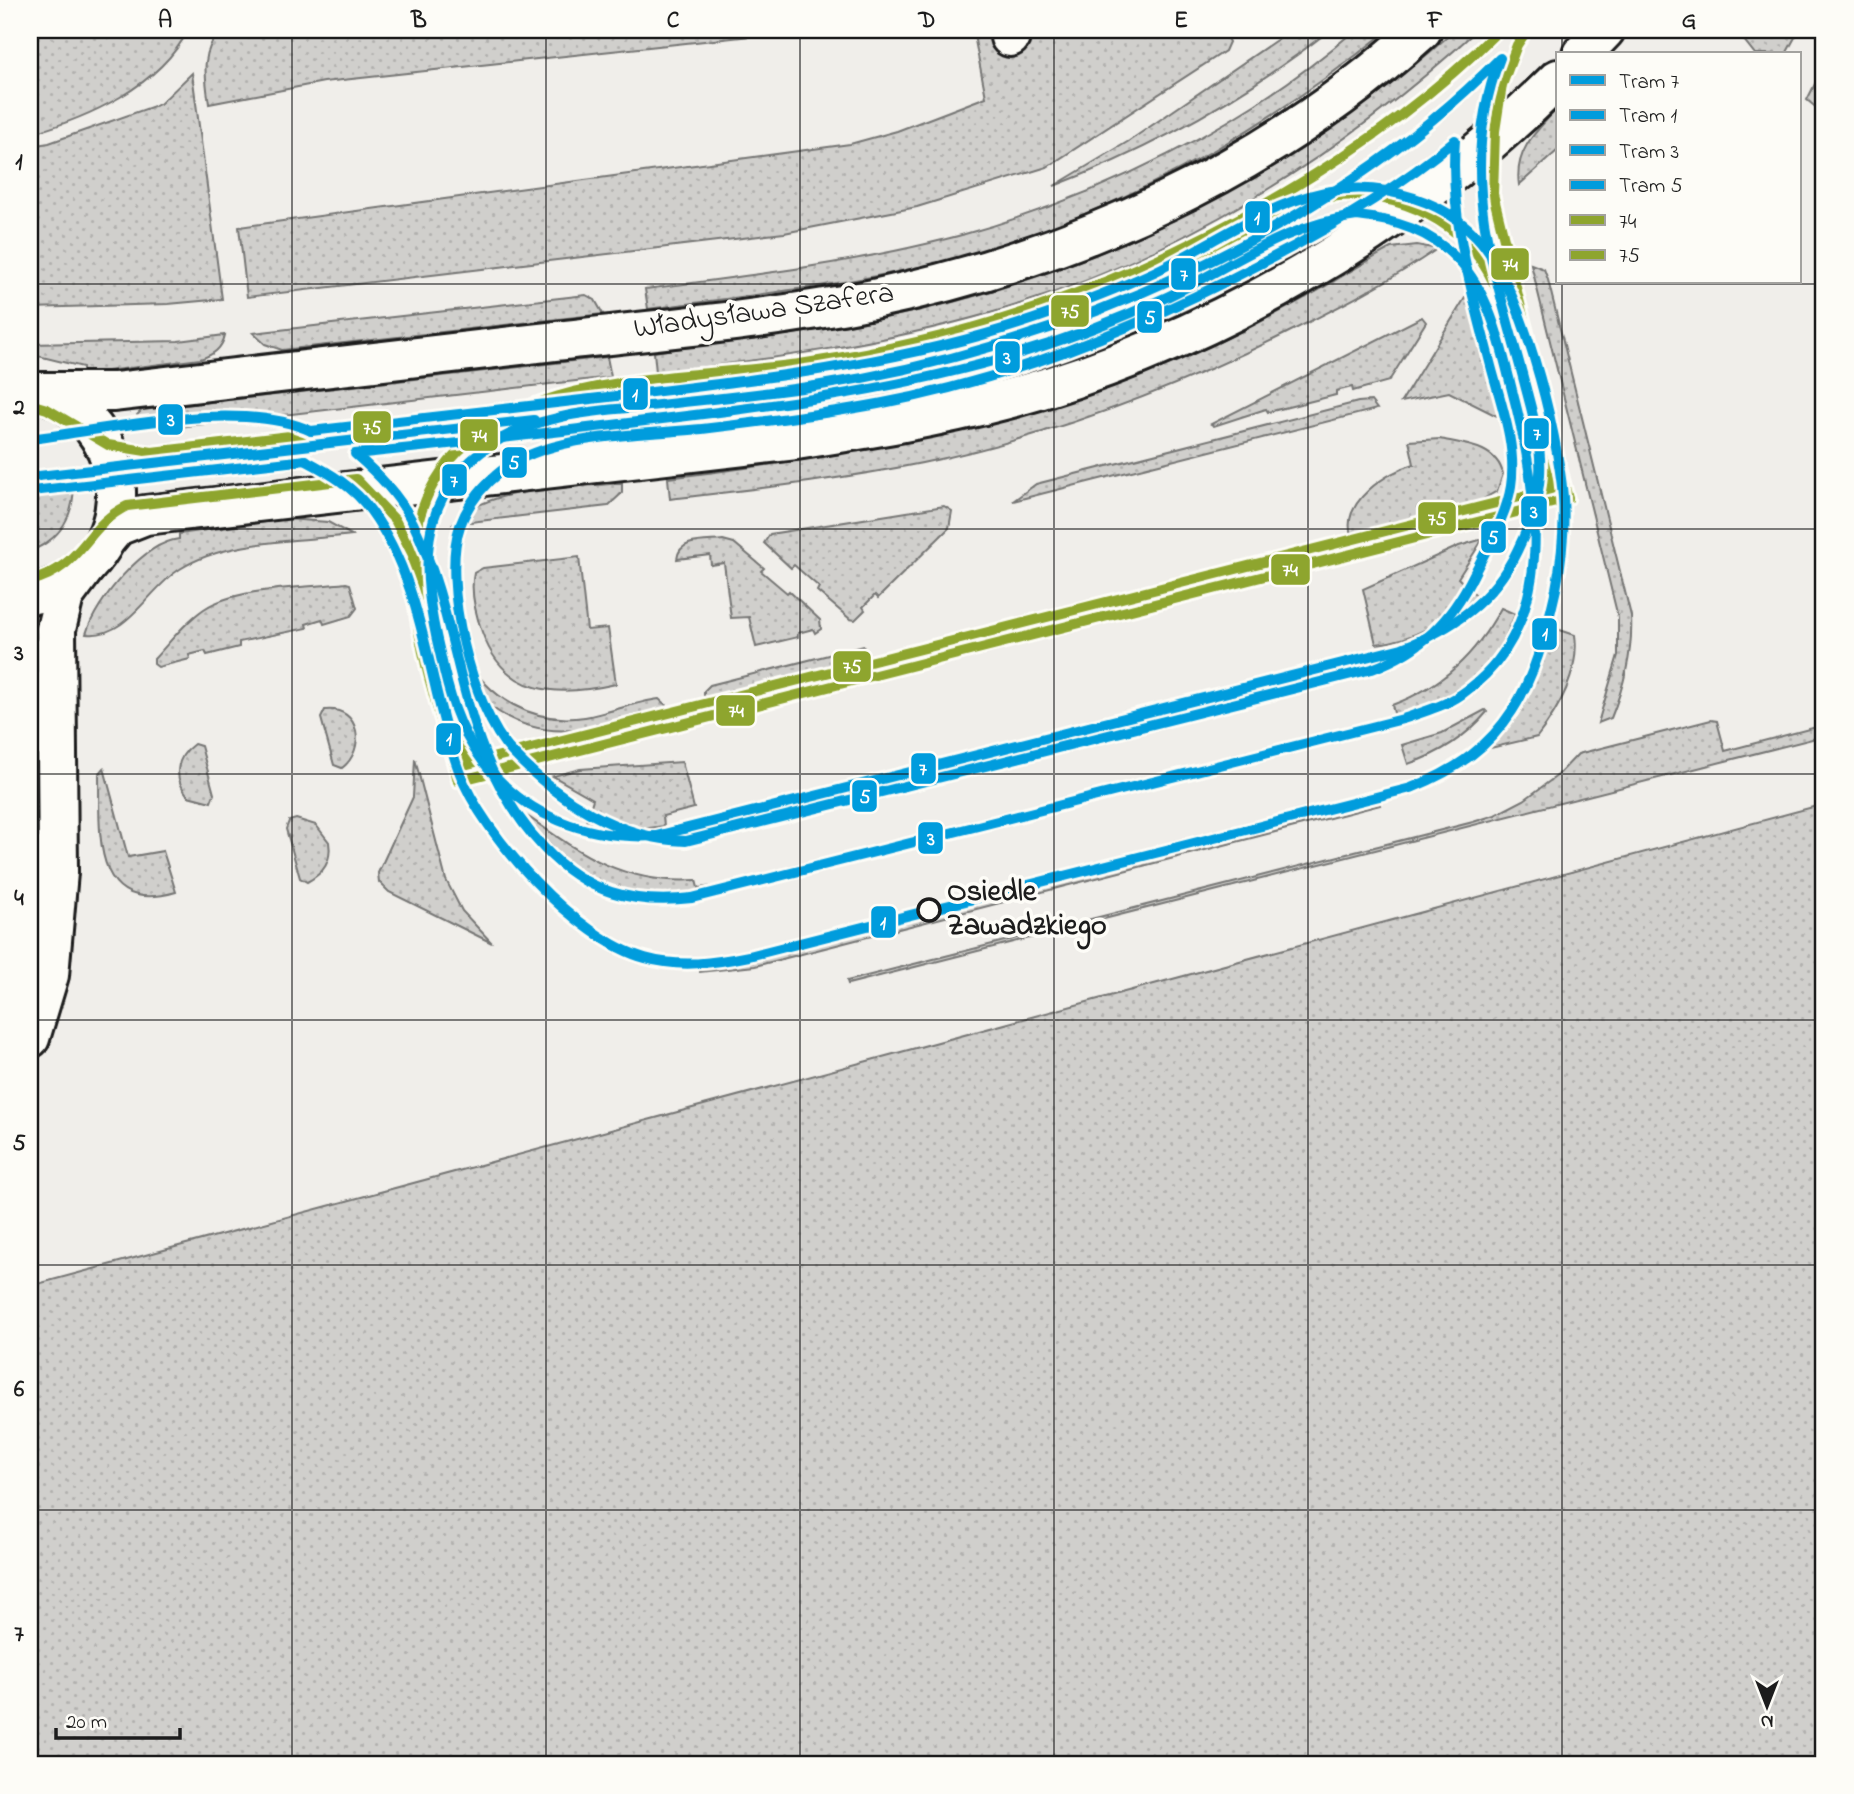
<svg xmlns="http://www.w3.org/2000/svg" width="1854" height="1794" font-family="'Indie Flower',sans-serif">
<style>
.grass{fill:url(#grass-dots);stroke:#767674;stroke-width:2}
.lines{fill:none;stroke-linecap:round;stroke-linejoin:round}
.minor-casing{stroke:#1c1c1c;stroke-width:44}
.secondary-casing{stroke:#1c1c1c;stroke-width:44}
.minor{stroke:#fdfcf7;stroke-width:38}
.secondary{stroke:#fdfcf7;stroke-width:38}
.bus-1-casing{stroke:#fdfcf7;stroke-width:16}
.bus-2-casing{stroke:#fdfcf7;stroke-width:16}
.bus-1{stroke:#8ea52e;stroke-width:10}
.bus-2{stroke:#8ea52e;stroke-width:10}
.tram-1-casing{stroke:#fdfcf7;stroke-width:16}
.tram-2-casing{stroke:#fdfcf7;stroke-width:16}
.tram-3-casing{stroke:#fdfcf7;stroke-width:16}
.tram-4-casing{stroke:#fdfcf7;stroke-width:16}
.tram-1{stroke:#009cdd;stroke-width:10}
.tram-2{stroke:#009cdd;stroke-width:10}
.tram-3{stroke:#009cdd;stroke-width:10}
.tram-4{stroke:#009cdd;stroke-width:10}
.grid{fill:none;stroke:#1c1c1c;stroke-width:2;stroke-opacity:0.55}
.stop-dot{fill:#fdfcf7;stroke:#1c1c1c;stroke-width:3.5}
.labels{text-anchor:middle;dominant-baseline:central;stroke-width:7;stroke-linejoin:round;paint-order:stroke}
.street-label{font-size:30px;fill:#1c1c1c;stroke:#fdfcf7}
.stop-label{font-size:30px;font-weight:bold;fill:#1c1c1c;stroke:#fdfcf7;text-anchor:start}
.line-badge{stroke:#fdfcf7;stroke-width:2.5}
.badge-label{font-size:19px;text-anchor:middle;font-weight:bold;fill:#fff}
.neatline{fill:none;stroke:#1c1c1c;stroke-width:2.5}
.grid-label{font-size:23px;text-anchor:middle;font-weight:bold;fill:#1c1c1c}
</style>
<defs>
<pattern id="grass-dots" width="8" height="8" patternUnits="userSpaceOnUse" patternTransform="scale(1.75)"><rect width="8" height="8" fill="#d0cfcc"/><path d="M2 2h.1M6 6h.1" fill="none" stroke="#b2b1af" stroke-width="1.8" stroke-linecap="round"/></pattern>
</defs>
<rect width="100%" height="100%" fill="#f0eeea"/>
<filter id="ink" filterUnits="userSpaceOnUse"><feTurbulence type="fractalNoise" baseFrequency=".0143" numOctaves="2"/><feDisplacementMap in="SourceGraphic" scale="14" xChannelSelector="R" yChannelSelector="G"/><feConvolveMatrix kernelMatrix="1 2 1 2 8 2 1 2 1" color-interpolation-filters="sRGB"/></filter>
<g filter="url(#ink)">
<g class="grass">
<path d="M 30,30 L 188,30 C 160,86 88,118 30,134 Z"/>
<path d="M 221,30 L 807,30 L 324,82 L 209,104 C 205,76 200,52 221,30 Z"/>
<polygon points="973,30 1200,30 1226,36 1229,42 1225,51 1047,167 917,207 784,233 247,297 239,227 850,144 897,131 986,97"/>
<path d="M 1291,30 L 1330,30 C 1246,96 1153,148 1054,186 L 1129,141 Z"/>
<path d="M 1355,30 L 1388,30 C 1260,134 1116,215 956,258 C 855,285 751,295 648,309 L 645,289 C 750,276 856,263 958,236 C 1100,197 1244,126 1355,30 Z"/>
<path d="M 1455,30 L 1477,30 C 1338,158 1173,261 990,313 C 881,344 769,360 656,372 L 654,352 C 731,341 808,334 885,318 C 1097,274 1294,176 1455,30 Z"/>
<polygon points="1743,30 1799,30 1786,54 1755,54 1744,40"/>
<polygon points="192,73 222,299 168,304 30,308 30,146 49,143 160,104"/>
<polygon points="1817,80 1824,84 1824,114 1807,100"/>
<path d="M 1558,108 L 1558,150 L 1519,185 C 1514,151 1536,131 1558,108 Z"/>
<path d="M 1417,245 L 1437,249 C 1389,282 1337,308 1285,334 C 1168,392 1049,437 922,463 C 839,480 755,489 670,499 L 668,478 C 840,457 1010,432 1171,363 C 1220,343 1268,319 1314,293 C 1340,278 1364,262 1391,248 Z"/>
<path d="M 1531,264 L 1544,269 L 1548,280 L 1631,616 C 1633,652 1625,684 1611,718 L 1598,723 L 1618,655 L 1618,617 Z"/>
<polygon points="1476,280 1499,322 1527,425 1523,429 1449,392 1401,402"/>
<path d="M 1188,284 L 1198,305 C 1107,345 1022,373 926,396 L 924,393 L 920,398 L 919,395 L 915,399 L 766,423 L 762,421 L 663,434 L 661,414 C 739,405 818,399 894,382 C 996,360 1093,327 1188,284 Z"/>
<polygon points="586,295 595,300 603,314 282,350 265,344 253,333"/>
<polygon points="1422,317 1426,322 1389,381 1353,391 1352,387 1336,391 1336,395 1268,412 1266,409 1214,426 1211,424"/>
<path d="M 225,335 C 222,349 213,355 200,359 L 99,372 L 83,372 L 83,367 L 30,354 L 30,344 L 178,341 Z"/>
<path d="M 607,357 L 611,377 L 179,427 C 166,428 143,431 137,415 L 142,410 Z"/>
<polygon points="1371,401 1377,409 1013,501 1036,484 1358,402"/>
<path d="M 1440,439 C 1463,444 1497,446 1503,474 L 1497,491 L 1476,503 L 1351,535 C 1341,501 1388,472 1414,464 L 1409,441 Z"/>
<path d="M 69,482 L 74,484 C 74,516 60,540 30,551 L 30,486 Z"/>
<path d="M 622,483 L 622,493 L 608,506 L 453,524 C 485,485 575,488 622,483 Z"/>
<polygon points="944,506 952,511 949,528 878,598 875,595 863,607 865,610 855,620 850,619 817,591 819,587 794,565 791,568 764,543 770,534"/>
<path d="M 287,519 L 328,522 L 352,535 C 300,541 225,540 180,569 C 149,588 127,639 86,634 C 96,601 143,543 179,539 L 179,534 Z"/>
<path d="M 1483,539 L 1458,578 L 1477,596 C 1448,619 1414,641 1376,644 L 1363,589 L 1459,546 Z"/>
<path d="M 723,540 L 734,543 L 764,568 L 761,571 L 787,593 L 789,591 L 820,620 L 821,629 L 815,633 L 813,629 L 798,633 L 798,637 L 756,647 L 749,617 L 731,618 L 724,563 L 711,565 L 710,555 L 677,559 C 679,538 706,542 723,540 Z"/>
<path d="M 579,557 L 587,630 L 608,628 L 616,684 C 558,697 505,697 482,632 C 476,615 470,591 474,573 L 483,568 Z"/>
<path d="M 346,583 L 350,584 L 357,608 L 351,616 L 324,624 L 322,619 L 306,624 L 307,628 L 239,642 L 239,647 L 207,655 L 205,651 L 189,655 L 190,659 L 158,667 L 154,664 L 154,659 C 170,642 185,622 204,609 C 237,587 306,588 346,583 Z"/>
<path d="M 1501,608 L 1515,614 L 1504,640 L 1513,643 C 1488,691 1446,711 1397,725 L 1392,705 C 1443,686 1475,655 1501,608 Z"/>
<path d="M 1545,625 L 1575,635 C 1580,671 1559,709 1537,737 L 1478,751 C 1518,712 1528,677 1545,625 Z"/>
<polygon points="864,646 834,665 704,699 704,691 710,685"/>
<path d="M 463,652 C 487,698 532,725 585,717 C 610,713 634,702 659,699 L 668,707 C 637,716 604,729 572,730 C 520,734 471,704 451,656 Z"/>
<path d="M 325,710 C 361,706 366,750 342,768 L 334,765 L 321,718 Z"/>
<path d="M 1485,710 L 1487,712 C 1466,737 1439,754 1408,764 L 1402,745 L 1442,733 Z"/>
<polygon points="1711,720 1717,721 1725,751 1824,725 1824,736 848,984 847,981 1473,822 1495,815 1524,800 1558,775 1578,754"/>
<path d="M 194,744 L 201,746 L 214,794 L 211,802 L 188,796 C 173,778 175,758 194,744 Z"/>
<polygon points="415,759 446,880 462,911 492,943 389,892 379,882 378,873 413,797"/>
<path d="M 682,762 L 694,808 L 663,816 L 664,826 C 637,831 612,830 586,822 L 593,799 L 553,776 L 580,769 Z"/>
<path d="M 104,768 L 128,857 L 163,851 L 176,892 C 90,917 100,829 99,774 Z"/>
<polygon points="1377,794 1380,805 755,966 700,972 700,963 743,956"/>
<polygon points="1824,804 1824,1764 30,1764 30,1286"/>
<path d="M 517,809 C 576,850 619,885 696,880 L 698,888 L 712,886 L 716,898 C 623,921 567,891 512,816 Z"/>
<path d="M 296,819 L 316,825 L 329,842 C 332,861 324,873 307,882 L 300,878 L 286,829 L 289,821 Z"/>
</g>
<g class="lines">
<g class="minor-casing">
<g id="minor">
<polyline points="1010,30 1010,37"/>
<polyline points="30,854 43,911"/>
<polyline points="30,1038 49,975 58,872 56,629 64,596 87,565"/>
</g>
</g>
<g class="secondary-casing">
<g id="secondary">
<polyline points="1582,54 1605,30"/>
<path d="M 42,392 L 114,392 C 261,375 408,358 556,341 C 661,329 769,320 873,299 C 1075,257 1268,170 1422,30"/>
<path d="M 106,539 L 117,526 L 145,515 L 796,440 C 866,429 936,418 1004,400 C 1212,343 1405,230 1558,79"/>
<path d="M 30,595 C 139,573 146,429 42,392"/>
</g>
</g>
<use href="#minor" class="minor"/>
<use href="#secondary" class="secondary"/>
<g class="bus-1-casing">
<g id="bus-1">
<polyline points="1527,30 1517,45 1502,85 1495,131 1493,194 1568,499"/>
<path d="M 458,781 C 435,691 384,569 434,483 C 503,366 689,381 806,363 C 885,351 964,333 1039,307 C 1203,249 1376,153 1499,30"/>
<polyline points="458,781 1568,499"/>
</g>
</g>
<g class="bus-2-casing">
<path id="bus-2" d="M 30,404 L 47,409 L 108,445 L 152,452 C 304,435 456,417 608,399 C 749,383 890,370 1026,326 C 1075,310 1123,291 1170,268 C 1249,231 1313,172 1406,205 C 1490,235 1504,300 1523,378 C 1532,415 1541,452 1551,489 L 468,764 L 415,559 L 395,520 L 356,479 L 127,506 C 85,526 83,568 30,581"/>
</g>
<use href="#bus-1" class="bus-1"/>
<use href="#bus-2" class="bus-2"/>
<g class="tram-1-casing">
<g id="tram-1">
<path d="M 1500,58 C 1480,110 1476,167 1484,221 C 1493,275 1510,328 1524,381 C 1532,412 1542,443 1540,475 C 1538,503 1529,527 1517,551 C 1493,601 1452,629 1402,648 L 656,836 C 588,840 523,816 482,760 C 458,729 448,691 440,653 C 421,574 414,496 491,445 C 540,412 602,411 659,405 C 711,399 763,394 815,386 C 1056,350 1328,233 1500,58 Z"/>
<polyline points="30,477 534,420"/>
</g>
</g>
<g class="tram-2-casing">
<path id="tram-2" d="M 305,460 C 330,473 354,487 371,511 C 425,585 428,687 459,771 C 482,835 578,940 645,958 C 680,968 715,963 749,956 L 1411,788 C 1509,750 1534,687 1556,589 C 1562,559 1565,528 1563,497 C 1558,432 1521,283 1476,236 C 1452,211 1420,197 1386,191 C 1302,175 1226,238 1154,272 C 1115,290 1075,305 1034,319 C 910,361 781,377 652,392 C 538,405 424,418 311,431"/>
</g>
<g class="tram-3-casing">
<g id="tram-3">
<path d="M 1357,216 C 1396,220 1430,231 1457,259 C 1490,293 1501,346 1512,390 C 1538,488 1562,626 1462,694 C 1445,706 1423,712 1403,719 L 692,898 C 633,905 585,892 544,848 C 453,751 467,634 413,523 C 399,495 378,474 355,454 C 452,444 549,433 645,421 C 764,407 884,392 1000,359 C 1057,343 1114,322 1169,296 C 1232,266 1286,224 1357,216 Z"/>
<path d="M 30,439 C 106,430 240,398 311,431"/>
<polyline points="32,491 306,460"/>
</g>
</g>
<g class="tram-4-casing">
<path id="tram-4" d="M 1455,140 C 1449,217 1472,292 1491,366 C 1501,404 1517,446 1511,486 C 1506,517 1488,546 1474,574 C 1451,621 1421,651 1372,669 L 686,841 C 619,839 558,800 512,752 C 472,710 441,581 460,526 C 468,504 483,485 501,471 C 550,433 642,435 702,429 C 761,422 820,415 878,404 C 1012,379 1140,327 1260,264 C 1329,229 1396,190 1455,140 Z"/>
</g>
<use href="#tram-1" class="tram-1"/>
<use href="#tram-2" class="tram-2"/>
<use href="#tram-3" class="tram-3"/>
<use href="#tram-4" class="tram-4"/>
</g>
</g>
<path class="grid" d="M 292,30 L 292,1764M 546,30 L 546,1764M 800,30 L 800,1764M 1054,30 L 1054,1764M 1308,30 L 1308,1764M 1562,30 L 1562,54M 1562,282 L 1562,1764M 30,284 L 1824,284M 30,529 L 1824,529M 30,774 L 1824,774M 30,1020 L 1824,1020M 30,1265 L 1824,1265M 30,1510 L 1824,1510"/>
<circle class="stop-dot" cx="929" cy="910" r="11"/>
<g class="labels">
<g class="street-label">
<text transform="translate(764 312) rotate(-8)">Władysława Szafera</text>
</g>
<g class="stop-label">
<text x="947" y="893">Osiedle<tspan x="947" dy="34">Zawadzkiego</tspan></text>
</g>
</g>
<g class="line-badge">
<rect x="1244" y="200" width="27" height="34" rx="7" fill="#009cdd"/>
<rect x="1490" y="247" width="40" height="34" rx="7" fill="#8ea52e"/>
<rect x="1170" y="257" width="27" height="34" rx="7" fill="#009cdd"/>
<rect x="1050" y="294" width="40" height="34" rx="7" fill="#8ea52e"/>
<rect x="1136" y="300" width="27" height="34" rx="7" fill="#009cdd"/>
<rect x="994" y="340" width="27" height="34" rx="7" fill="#009cdd"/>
<rect x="622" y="377" width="27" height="34" rx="7" fill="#009cdd"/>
<rect x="157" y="403" width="27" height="33" rx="7" fill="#009cdd"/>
<rect x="352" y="410" width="40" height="34" rx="7" fill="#8ea52e"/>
<rect x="1523" y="417" width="27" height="33" rx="7" fill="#009cdd"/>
<rect x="459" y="418" width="40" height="34" rx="7" fill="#8ea52e"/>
<rect x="501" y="446" width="27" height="33" rx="7" fill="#009cdd"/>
<rect x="441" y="463" width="27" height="34" rx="7" fill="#009cdd"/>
<rect x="1520" y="495" width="28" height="33" rx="7" fill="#009cdd"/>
<rect x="1417" y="501" width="40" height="34" rx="7" fill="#8ea52e"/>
<rect x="1480" y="520" width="27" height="34" rx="7" fill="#009cdd"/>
<rect x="1270" y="553" width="41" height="33" rx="7" fill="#8ea52e"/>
<rect x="1531" y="617" width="27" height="34" rx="7" fill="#009cdd"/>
<rect x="832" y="650" width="40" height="33" rx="7" fill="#8ea52e"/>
<rect x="715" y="694" width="41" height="33" rx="7" fill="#8ea52e"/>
<rect x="435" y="722" width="27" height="34" rx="7" fill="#009cdd"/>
<rect x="910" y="752" width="27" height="33" rx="7" fill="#009cdd"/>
<rect x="851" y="779" width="27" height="34" rx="7" fill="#009cdd"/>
<rect x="917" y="821" width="27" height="34" rx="7" fill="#009cdd"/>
<rect x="870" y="905" width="27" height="34" rx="7" fill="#009cdd"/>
</g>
<g class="badge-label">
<text x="1257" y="224">1</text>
<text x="1510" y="271">74</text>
<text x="1184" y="281">7</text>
<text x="1070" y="318">75</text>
<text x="1150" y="324">5</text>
<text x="1007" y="364">3</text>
<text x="635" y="401">1</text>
<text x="171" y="426">3</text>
<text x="372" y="434">75</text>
<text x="1537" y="440">7</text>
<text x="479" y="442">74</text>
<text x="514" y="469">5</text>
<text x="454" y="487">7</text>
<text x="1534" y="518">3</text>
<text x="1437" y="525">75</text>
<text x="1493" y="544">5</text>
<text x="1290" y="576">74</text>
<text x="1545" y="640">1</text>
<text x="852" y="673">75</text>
<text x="736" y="717">74</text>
<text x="449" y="745">1</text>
<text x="923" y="775">7</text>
<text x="865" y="803">5</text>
<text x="931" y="845">3</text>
<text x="883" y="929">1</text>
</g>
<rect width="1854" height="1794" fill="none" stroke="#fdfcf7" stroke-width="77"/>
<rect x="1556" y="52" width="245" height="231" fill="#fdfcf7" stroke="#a3a29f" stroke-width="2"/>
<rect x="1570" y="75" width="35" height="10" fill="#009cdd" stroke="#a3a29f" stroke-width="2"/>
<text x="1619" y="88" font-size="21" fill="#1c1c1c">Tram 7</text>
<rect x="1570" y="110" width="35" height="10" fill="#009cdd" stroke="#a3a29f" stroke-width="2"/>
<text x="1619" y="122" font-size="21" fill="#1c1c1c">Tram 1</text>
<rect x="1570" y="145" width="35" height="10" fill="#009cdd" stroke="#a3a29f" stroke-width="2"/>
<text x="1619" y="158" font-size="21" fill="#1c1c1c">Tram 3</text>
<rect x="1570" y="180" width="35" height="10" fill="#009cdd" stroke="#a3a29f" stroke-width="2"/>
<text x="1619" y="192" font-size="21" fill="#1c1c1c">Tram 5</text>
<rect x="1570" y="215" width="35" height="10" fill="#8ea52e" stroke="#a3a29f" stroke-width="2"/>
<text x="1619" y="228" font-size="21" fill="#1c1c1c">74</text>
<rect x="1570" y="250" width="35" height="10" fill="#8ea52e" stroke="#a3a29f" stroke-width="2"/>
<text x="1619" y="262" font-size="21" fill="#1c1c1c">75</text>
<g transform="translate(1767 1706) rotate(180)" stroke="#fdfcf7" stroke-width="5" paint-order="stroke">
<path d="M0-5L12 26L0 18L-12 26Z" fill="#1c1c1c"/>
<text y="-10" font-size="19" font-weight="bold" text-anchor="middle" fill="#1c1c1c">N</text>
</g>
<path d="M56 1728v10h124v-10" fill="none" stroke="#1c1c1c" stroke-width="3.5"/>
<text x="66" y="1728" font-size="21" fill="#1c1c1c" stroke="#fdfcf7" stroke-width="5" paint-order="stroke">20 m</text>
<rect x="38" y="38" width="1777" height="1718" class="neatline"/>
<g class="grid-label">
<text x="165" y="27">A</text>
<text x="419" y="27">B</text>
<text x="673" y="27">C</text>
<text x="927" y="27">D</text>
<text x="1181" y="27">E</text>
<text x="1435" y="27">F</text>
<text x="1689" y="27">G</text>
<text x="19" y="169">1</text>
<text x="19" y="414">2</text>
<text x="19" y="660">3</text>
<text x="19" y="905">4</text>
<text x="19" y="1150">5</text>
<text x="19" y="1396">6</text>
<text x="19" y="1641">7</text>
</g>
</svg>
